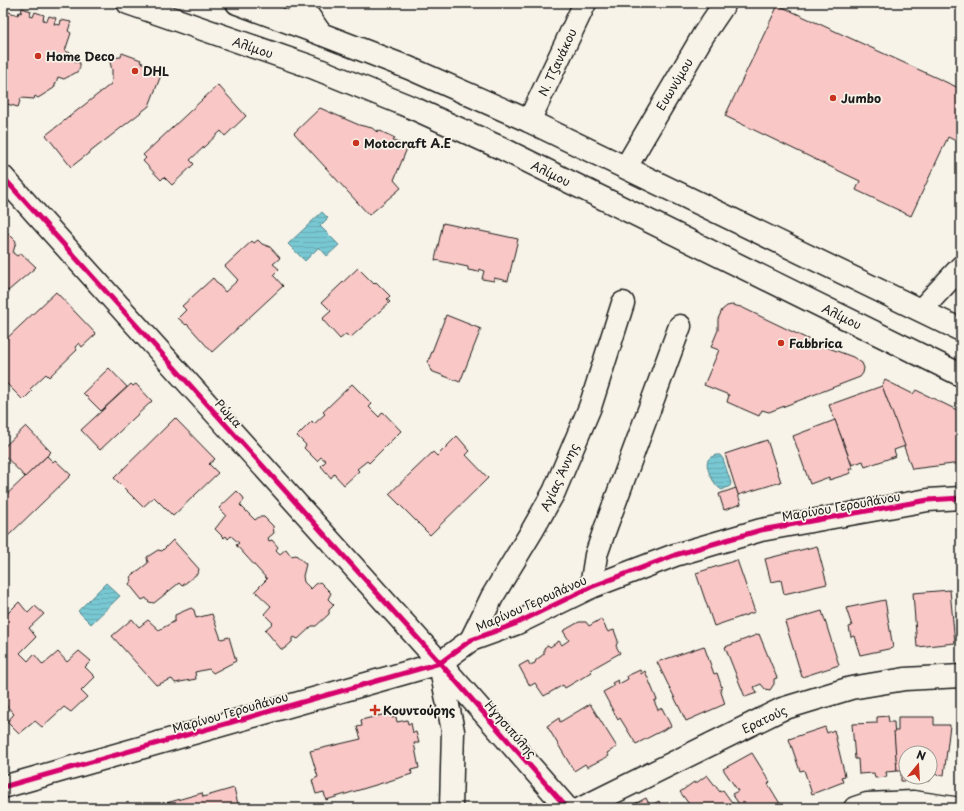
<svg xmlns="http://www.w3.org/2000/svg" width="964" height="811" font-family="'Playpen Sans',sans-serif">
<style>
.water{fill:url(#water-rules);stroke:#53838a}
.building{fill:#f9c8c6;stroke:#1c1c1c;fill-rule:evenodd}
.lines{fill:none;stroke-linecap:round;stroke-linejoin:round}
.minor-casing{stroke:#1c1c1c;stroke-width:25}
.major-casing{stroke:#1c1c1c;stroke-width:25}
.minor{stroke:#f7f3e8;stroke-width:22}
.major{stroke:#f7f3e8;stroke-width:22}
.cycleway-casing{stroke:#f7f3e8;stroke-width:8}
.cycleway{stroke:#d6006c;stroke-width:5}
.poi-dot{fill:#c8321e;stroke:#f7f3e8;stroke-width:1.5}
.labels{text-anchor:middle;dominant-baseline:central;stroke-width:3.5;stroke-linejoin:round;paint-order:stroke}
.street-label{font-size:12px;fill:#1c1c1c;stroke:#f7f3e8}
.poi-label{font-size:12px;font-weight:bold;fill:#1c1c1c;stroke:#f7f3e8;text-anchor:start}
</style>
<defs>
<pattern id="water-rules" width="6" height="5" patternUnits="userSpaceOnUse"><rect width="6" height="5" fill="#78c8d3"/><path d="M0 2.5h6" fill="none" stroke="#67abb5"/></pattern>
</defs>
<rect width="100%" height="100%" fill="#f7f3e8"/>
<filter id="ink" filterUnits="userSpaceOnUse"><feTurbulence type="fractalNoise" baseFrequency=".025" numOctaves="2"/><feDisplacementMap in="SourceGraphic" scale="8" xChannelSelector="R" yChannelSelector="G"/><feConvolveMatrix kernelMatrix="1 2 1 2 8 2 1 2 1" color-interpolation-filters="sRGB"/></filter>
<g filter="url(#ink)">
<g class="water">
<polygon points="322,212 328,218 320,226 339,245 327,256 319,247 305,261 288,244"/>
<path d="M 716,455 L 720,455 L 723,459 L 731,483 L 730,486 L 722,490 C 715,487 704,467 708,460 C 710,457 713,456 716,455 Z"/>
<polygon points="106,583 120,596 91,624 78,611"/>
</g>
<g class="building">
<polygon points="778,5 961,89 961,141 960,143 948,137 911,216 856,190 860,181 725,116"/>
<polygon points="22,8 31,11 30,16 33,17 35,12 44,15 43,20 47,21 49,16 56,18 54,24 60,25 61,20 71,22 68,31 71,33 65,51 73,54 73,58 75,61 80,63 80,67 77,72 64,79 58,77 54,88 38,98 35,96 34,99 21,98 18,107 3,103 3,10 18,15 19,12 21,13"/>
<polygon points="122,53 141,60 140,62 163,70 149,106 71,167 46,135 111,84 112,78 112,70 109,58 121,57"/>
<polygon points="218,85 246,116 225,136 221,131 190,160 194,164 172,185 164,177 161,180 143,161 146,158 143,155"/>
<polygon points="320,108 359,125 372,128 377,132 378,130 395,138 393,141 408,146 394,180 401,188 369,215 294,133"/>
<polygon points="443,223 518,239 508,281 494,278 494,281 482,279 484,271 480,269 479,272 468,270 468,267 435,260"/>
<polygon points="3,228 16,241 13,253 17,256 21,253 36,267 8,291 3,286"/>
<polygon points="258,240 262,244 270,247 280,258 273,264 279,269 273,275 283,286 212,352 187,324 186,325 178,318 186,310 182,306 213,278 225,292 238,280 225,266 252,241 254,243"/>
<polygon points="358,268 374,284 376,282 390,296 387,299 390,302 350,338 346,334 340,339 322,319 331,311 322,302"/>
<polygon points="56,292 96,334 82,347 79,343 75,347 77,350 49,377 46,374 30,389 32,391 23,400 3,380 3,342"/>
<polygon points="732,305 741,307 818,344 853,357 862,363 864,368 863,373 860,377 769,412 762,410 759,416 727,402 729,395 704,385 719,350 711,347 718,330 718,319 722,310 727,306"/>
<polygon points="446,315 481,329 460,382 431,371 428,362"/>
<polygon points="109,368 127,387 101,411 83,393"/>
<polygon points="885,380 913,394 916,390 961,412 961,463 912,469 882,386"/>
<polygon points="131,384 133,386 136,384 152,401 100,450 81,430"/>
<polygon points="352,384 372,404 369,407 379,417 383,412 401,431 369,463 367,461 357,469 359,471 344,485 334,474 331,478 321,466 326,461 321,457 317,461 304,448 306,445 297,436 312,421 314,424 325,414 323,412"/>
<polygon points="882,386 905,446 894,450 896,456 865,467 863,461 852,465 829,405"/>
<polygon points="175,418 215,459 209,464 218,473 173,516 154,497 143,507 114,478"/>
<polygon points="835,420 853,469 849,469 851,473 829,480 829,477 810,484 793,436"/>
<polygon points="26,426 51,452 25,477 3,454 3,448"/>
<polygon points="457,436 470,451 466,455 488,478 430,535 389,494 433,452 437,456"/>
<polygon points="767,440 781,482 738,495 725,454"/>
<polygon points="47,456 53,462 55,460 71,475 8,536 3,531 3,498"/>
<polygon points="736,488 741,504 724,510 719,494"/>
<polygon points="237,491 243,497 244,500 240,505 255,520 259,517 264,517 273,526 274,533 268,538 269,541 272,540 278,547 276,550 280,554 286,549 291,556 296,555 306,564 303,576 304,582 311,589 316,584 320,582 331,593 328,599 334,605 329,610 329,614 316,626 312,626 298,639 294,637 292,638 292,642 284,649 281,649 265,630 273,623 264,614 271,606 255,591 267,579 236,545 239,543 231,536 228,539 226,536 224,538 215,529 226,515 219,508"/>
<polygon points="959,535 961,535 961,565"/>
<polygon points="173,540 199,569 198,573 182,586 179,583 154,603 149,602 146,598 142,600 129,584 132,580 130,577 148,563 147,557 158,550 162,551"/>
<polygon points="817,546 827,584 784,594 781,580 771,582 765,559"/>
<polygon points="737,560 755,612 714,626 696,573"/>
<polygon points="950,590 955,643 917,647 913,593"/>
<polygon points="885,600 893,648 860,655 854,636 851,637 849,627 852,626 846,608"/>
<polygon points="19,602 28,613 35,606 44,614 29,628 36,637 20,653 28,661 34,654 43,665 58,652 67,662 79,651 91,661 85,667 95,677 81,691 87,697 71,712 64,707 42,727 35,721 19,734 7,722 14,714 3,702 3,618"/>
<polygon points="191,608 194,610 196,618 212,614 221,639 229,637 236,661 213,673 209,669 195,672 196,679 175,683 172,679 156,685 112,636 132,619 139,627 148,620 159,630 175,621 175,615"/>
<polygon points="822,611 839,665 802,677 785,622"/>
<polygon points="601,619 608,632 614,630 618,641 616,646 620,653 590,670 592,672 565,688 563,685 544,696 535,683 530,686 519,666 528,661 530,665 535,663 536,660 544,654 544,648 548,645 550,647 559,641 562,645 569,640 563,631 579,622 586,622 589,626"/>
<polygon points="759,634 777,678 774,679 774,684 770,690 765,689 761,684 754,687 757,693 745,697 725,647"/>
<polygon points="704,646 714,674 717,673 722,688 720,689 725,704 686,721 657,662"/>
<polygon points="640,670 641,674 645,671 657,700 654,701 658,710 662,708 671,726 636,744 620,718 618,720 603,692 614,686 612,683 618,680 619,684 628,679 627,676"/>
<polygon points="590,704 617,747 607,753 609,756 587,767 585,764 574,771 547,726 559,718 560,722"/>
<polygon points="390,713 392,718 396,717 397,722 407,720 408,724 411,723 413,733 416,732 419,743 414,743 419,768 411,770 412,774 326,800 324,792 316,794 312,780 318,777 310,751 361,739 357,727 362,726 361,720"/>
<polygon points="888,716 889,722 894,722 897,771 886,772 887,777 875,778 874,773 859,774 858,759 855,759 852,724 877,723 877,717"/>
<path d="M 898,717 L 934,717 L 934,725 L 950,725 L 944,775 L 931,774 L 930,781 L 901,781 L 901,771 L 897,771 L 894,731 L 898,731 ZM 906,753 L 930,753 L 930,777 L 906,777 Z"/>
<polygon points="825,727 827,733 834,730 845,776 841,777 843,782 812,794 804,770 800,771 789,739"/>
<polygon points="752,753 770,782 768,784 782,807 780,808 742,808 732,794 738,791 723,769"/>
<polygon points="707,775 720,792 723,790 736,808 692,808 680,792 694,782 695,784"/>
<polygon points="234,788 239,808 153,808 152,807 202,793 203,797"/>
<polygon points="646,798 650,806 659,801 662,808 627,808"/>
</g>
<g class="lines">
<g class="minor-casing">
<g id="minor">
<polyline points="297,3 303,8 321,34"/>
<polyline points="529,121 585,3"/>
<polyline points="626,167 704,34 725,3"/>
<polyline points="3,177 440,663 567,808"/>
<polyline points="921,310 961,267"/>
<polyline points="591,587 596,555 604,532 680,326"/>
<polyline points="471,640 492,597 532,531 554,492 590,407 623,303"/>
<polyline points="440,664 453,731 451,808"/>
<polyline points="3,787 440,663 471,640 515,624 591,587 675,555 761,530 928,500 961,498"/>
<polyline points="582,808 782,709 851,688 905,679 961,676"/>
<polyline points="855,808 867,804 913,802 954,808"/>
</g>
</g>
<g class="major-casing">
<g id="major">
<polyline points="128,3 312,67 413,108 501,148 961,375"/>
<polyline points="237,3 321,34 409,68 529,121 961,330"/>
</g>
</g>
<use href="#minor" class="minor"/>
<use href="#major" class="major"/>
<g class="cycleway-casing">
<g id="cycleway">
<polyline points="3,177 440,663 567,808"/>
<polyline points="3,787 440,663 471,640 515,624 591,587 675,555 761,530 928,500 961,498"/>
</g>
</g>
<use href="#cycleway" class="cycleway"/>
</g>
</g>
<g class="poi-dot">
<circle cx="38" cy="56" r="4"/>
<circle cx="135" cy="71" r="4"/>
<circle cx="833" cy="98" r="4"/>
<circle cx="356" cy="143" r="4"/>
<circle cx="781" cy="343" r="4"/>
<path d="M373 704h4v4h4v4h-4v4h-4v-4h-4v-4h4z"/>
</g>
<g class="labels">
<g class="street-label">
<text transform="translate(253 47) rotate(19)">Αλίμου</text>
<text transform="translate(557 62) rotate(-65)">Ν. Τζανάκου</text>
<text transform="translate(674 84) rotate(-59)">Ευωνύμου</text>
<text transform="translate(551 173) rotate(26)">Αλίμου</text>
<text transform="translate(842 316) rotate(26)">Αλίμου</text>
<text transform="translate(229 413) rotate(48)">Ρώμα</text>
<text transform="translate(559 477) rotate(-65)">Αγίας Άννης</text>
<text transform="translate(841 506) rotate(-10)">Μαρίνου Γερουλάνου</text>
<text transform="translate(531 603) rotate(-24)">Μαρίνου Γερουλάνου</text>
<text transform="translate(230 712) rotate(-16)">Μαρίνου Γερουλάνου</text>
<text transform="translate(764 719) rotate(-25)">Ερατούς</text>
<text transform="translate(511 729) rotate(49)">Ηγησιπύλης</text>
</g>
<g class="poi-label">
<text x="46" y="56">Home Deco</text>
<text x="143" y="71">DHL</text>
<text x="841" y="98">Jumbo</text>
<text x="364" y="143">Motocraft Α.Ε</text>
<text x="789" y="343">Fabbrica</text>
<text x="383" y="710">Κουντούρης</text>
</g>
</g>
<rect width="964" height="811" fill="none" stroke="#f7f3e8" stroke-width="16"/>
<rect x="8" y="8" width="948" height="795" fill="none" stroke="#1c1c1c" stroke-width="1.5" filter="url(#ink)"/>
<g transform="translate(918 765) rotate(18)"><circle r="19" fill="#f7f3e8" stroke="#9f9d96"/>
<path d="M0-3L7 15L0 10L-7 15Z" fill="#c8321e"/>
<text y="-6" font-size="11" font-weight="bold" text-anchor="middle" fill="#1c1c1c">N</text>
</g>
</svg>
